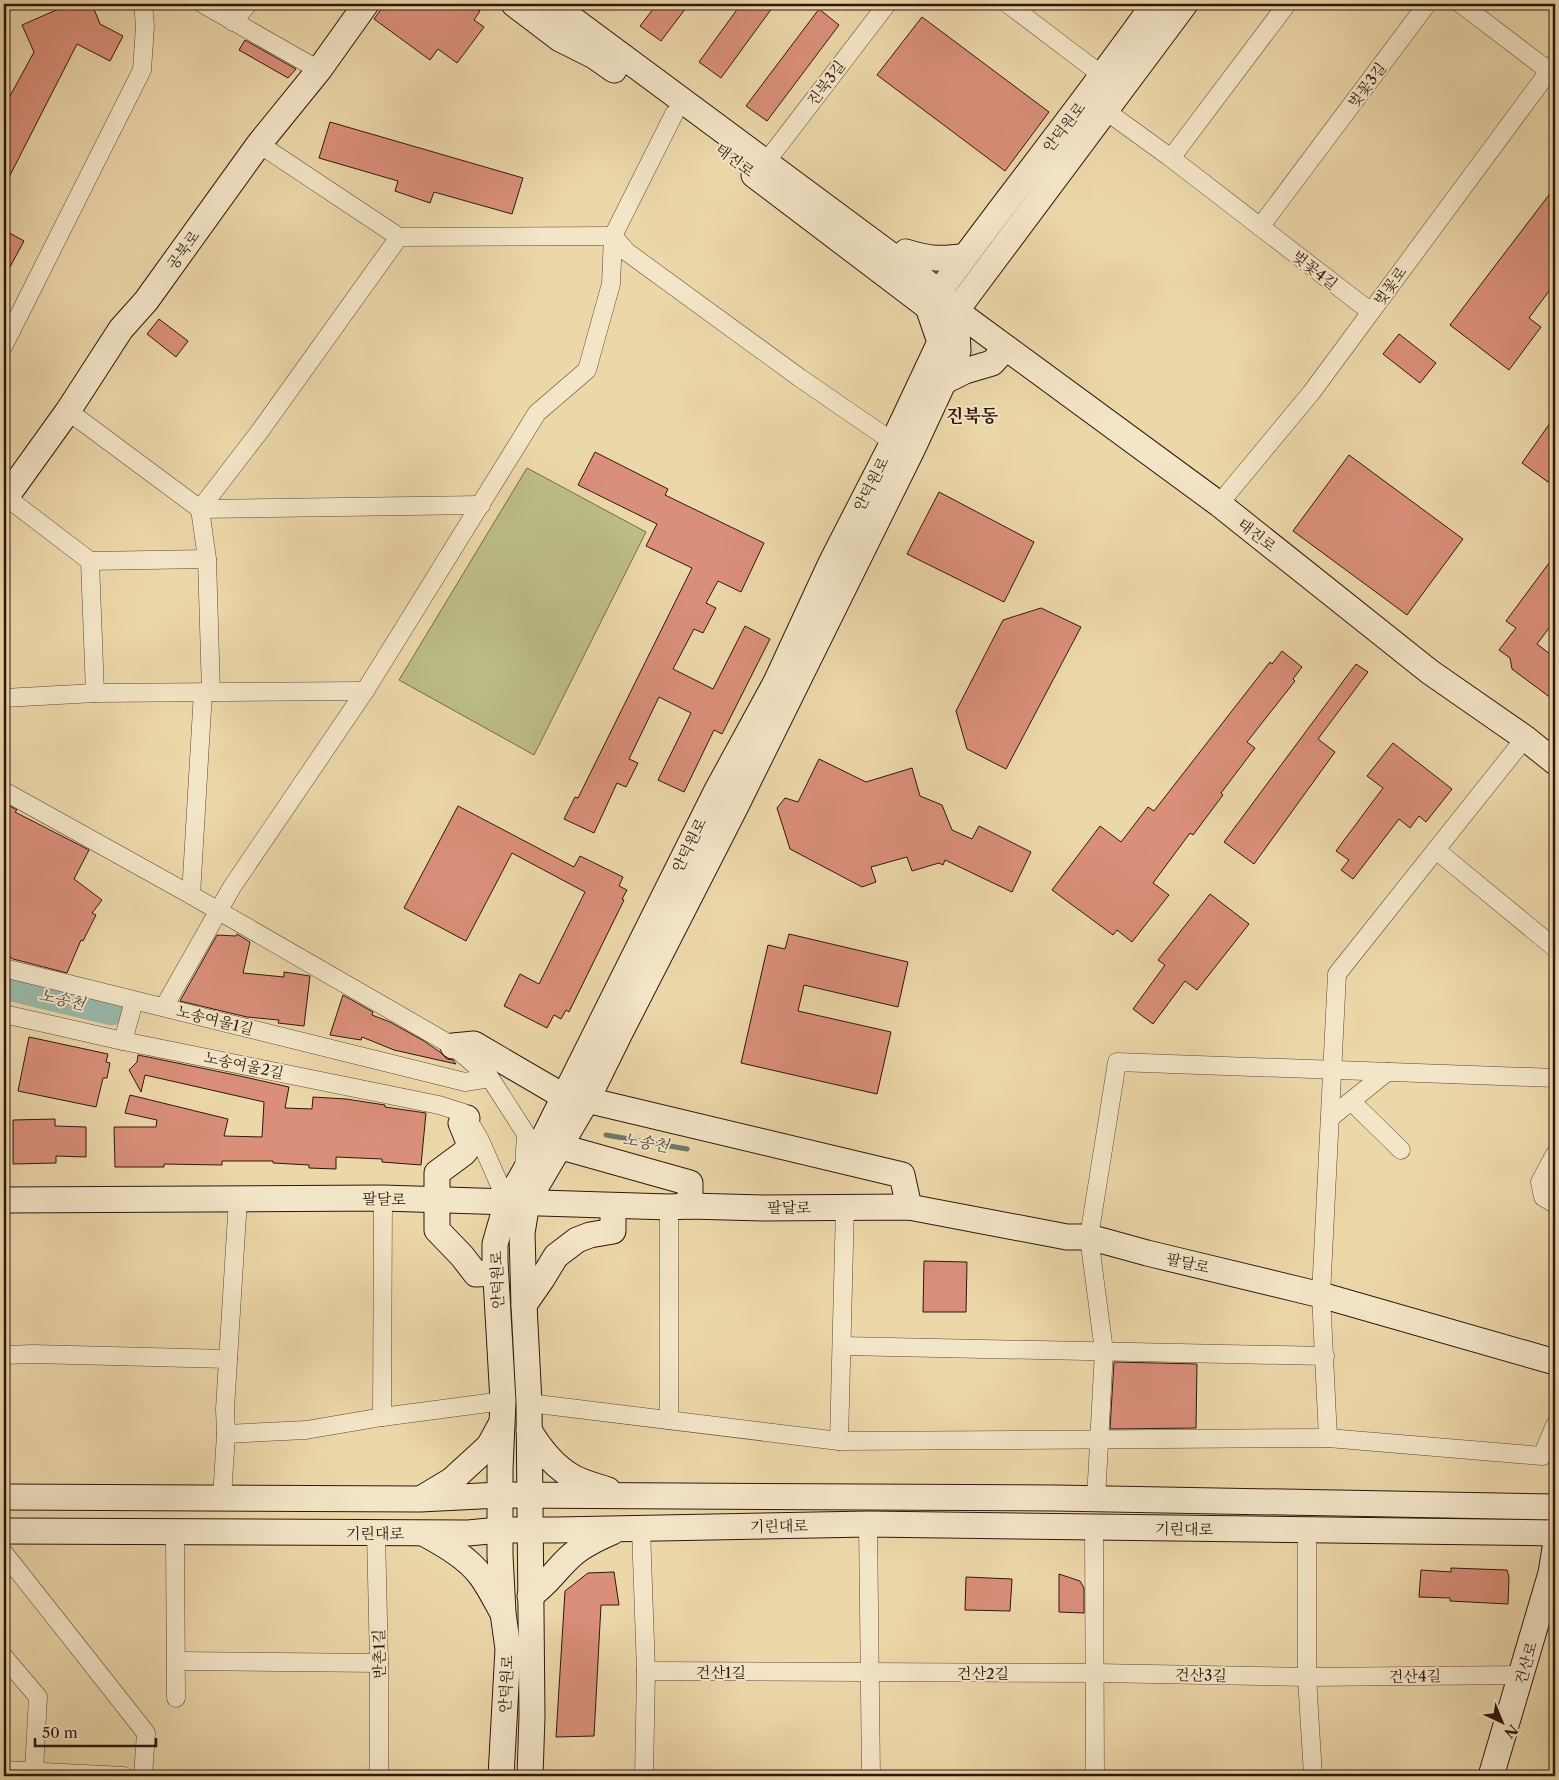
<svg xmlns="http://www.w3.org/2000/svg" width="1559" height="1780" font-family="'Libre Caslon Text','Noto Serif KR',serif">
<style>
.green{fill:#bcbd85;stroke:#756a4a}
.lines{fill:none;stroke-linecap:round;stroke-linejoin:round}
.stream{stroke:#6e786c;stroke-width:5}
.river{stroke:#99b9aa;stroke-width:29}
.building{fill:#da8f7a;stroke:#2e170e}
.street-casing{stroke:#5e4735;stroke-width:19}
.secondary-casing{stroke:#2e170e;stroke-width:27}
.street{stroke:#f3e5c7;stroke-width:18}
.secondary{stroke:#f3e5c7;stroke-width:25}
.labels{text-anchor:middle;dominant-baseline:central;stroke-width:4;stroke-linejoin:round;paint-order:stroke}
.street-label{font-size:15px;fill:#2e170e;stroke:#f3e5c7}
.water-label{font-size:16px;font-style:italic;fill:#4e483d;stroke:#f3e5c7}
.quarter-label{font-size:18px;font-weight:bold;fill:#2e170e;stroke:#f3e5c7}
</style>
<rect width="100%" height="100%" fill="#ecd7a9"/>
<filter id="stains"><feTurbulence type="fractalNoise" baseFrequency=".004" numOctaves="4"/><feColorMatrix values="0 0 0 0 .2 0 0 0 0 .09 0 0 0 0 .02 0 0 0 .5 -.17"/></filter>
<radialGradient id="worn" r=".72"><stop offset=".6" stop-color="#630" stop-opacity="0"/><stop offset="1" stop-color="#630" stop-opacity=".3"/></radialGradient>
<polygon class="green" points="527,468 646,532 534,755 399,680"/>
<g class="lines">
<g class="stream">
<polyline points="112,1011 121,1013"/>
<polyline points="606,1135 687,1149"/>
</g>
<polyline class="river" points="4,985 112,1011"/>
</g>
<g class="building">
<polygon points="70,4 92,4 100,24 123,36 110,61 77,44 4,187 4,107 34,52 22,25"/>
<polygon points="385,4 468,4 480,11 474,20 484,27 457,63 438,49 430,60 374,19"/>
<polygon points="657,4 689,4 661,41 640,26"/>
<polygon points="741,4 775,4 721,78 699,62"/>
<polygon points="819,9 839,25 767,121 746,106"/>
<polygon points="922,17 1049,112 1005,171 877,75"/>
<polygon points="245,40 296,69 288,78 239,50"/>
<polygon points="330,122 523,178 512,214 434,192 430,203 395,191 398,181 319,158"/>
<polygon points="1555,187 1555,283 1529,318 1541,327 1509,370 1450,325"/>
<polygon points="4,230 24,241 4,278"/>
<polygon points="159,319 188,341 176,357 147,334"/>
<polygon points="1399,334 1436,363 1420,383 1383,354"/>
<polygon points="1555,416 1555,471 1548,482 1522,463"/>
<polygon points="595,452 668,489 665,495 764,543 741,592 718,581 706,603 716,608 703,633 694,629 673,669 713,689 745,626 770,639 722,734 714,730 684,792 658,780 691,713 659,697 629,759 638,763 626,787 617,783 594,833 564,819 575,797 578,798 692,568 646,546 657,524 578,485"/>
<polygon points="1349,455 1463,539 1407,615 1293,531"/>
<polygon points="939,492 1034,542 1004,602 907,554"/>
<polygon points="1555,555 1555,620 1537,644 1555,658 1555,701 1512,669 1510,658 1499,650 1516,628 1506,621"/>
<polygon points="1041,608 1081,627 1006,769 967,749 956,711 1003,620"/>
<polygon points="1282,651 1302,667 1293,679 1295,681 1247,742 1255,748 1221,793 1223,795 1193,835 1190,833 1153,883 1169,895 1132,942 1117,930 1113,935 1052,890 1100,826 1121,842 1148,807 1154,811 1270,662 1272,664"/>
<polygon points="1356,664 1368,672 1318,739 1335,752 1254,864 1224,842"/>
<polygon points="1393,743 1452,789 1426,822 1419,816 1410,828 1399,819 1353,879 1341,870 1349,860 1336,851 1383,788 1367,776"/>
<polygon points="819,759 866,782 912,768 920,796 942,805 952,830 972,839 979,826 1031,852 1012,892 945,860 943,865 939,863 912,871 907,857 871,867 876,882 862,887 790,849 777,808 785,798 798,802"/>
<polygon points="4,803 17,810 15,812 89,850 74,879 102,900 92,913 96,915 83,941 81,940 67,973 13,959 4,954"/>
<polygon points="458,806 574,867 580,856 623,877 619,886 627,890 622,899 624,900 569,1012 566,1010 561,1019 554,1015 547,1028 504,1006 520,974 539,984 585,892 512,853 466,941 404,908"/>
<polygon points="1210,894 1249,924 1197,990 1185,981 1153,1024 1133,1009 1165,965 1158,960"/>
<polygon points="237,934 250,942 243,973 284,977 284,972 310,976 304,1026 278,1023 279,1020 247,1017 180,1001 217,935 236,936"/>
<polygon points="789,934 908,962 898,1007 804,985 798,1011 891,1032 877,1094 741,1063 768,945 785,949"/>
<polygon points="343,995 373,1012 372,1015 390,1022 424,1041 440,1052 447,1059 453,1060 456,1064 394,1050 362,1037 361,1040 330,1035"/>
<polygon points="29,1037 108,1054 106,1062 110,1063 107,1078 103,1078 96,1107 18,1091"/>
<polygon points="138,1055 240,1076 289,1087 285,1108 312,1109 313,1097 346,1099 385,1105 385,1107 426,1113 421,1165 382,1162 382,1159 336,1157 336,1169 309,1168 309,1165 273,1163 273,1161 222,1161 222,1165 164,1164 164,1167 115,1167 114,1127 156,1127 157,1120 125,1113 130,1095 228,1119 224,1136 262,1137 264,1102 145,1075 141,1092 129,1070 137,1062"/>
<polygon points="55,1119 55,1126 86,1127 86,1157 56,1156 56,1163 13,1164 13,1120"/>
<polygon points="924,1261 967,1262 966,1312 923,1312"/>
<polygon points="1114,1362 1197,1364 1196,1428 1110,1429"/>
<polygon points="1451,1568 1507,1570 1509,1577 1508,1604 1450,1601 1450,1598 1419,1597 1421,1570 1451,1572"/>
<polygon points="614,1572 619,1605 601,1605 594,1736 556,1737 565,1591 588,1573"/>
<polygon points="1059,1574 1080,1581 1084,1588 1084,1613 1059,1612"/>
<polygon points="966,1577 1012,1579 1010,1611 965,1610"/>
</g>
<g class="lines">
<g class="street-casing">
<g id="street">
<polyline points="203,4 319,70"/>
<polyline points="1008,4 1103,76"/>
<polyline points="1461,4 1549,71"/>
<polyline points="233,22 248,4"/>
<polyline points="1106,111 1171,158 1371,312"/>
<polyline points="259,144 399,237 613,236 627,252 800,378 893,442"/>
<polyline points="1171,158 1287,4"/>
<polyline points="766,162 887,4"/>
<polyline points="1260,227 1427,4"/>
<polyline points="4,345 142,70 145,26 143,4"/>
<polyline points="68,411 200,509 481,505"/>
<polyline points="6,497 90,561 95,693"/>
<polyline points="1219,504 1311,393 1555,63"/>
<polyline points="90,561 207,559"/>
<polyline points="211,692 207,559 200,509 260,431 399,237"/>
<polyline points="4,698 95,693 365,691"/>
<polyline points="4,791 191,895 453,1046 490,1078 526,1134 524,1169"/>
<polyline points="1436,850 1555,948"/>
<polyline points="191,895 203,692"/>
<polyline points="4,968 465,1082 490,1078"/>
<polyline points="164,1007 232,887 365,691 537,413 587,370 611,284 613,236 674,114"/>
<polyline points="4,1014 123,1041 439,1105 464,1113 480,1140 507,1202"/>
<polyline points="123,1041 134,1001"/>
<polyline points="1351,1101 1401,1150"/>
<polyline points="1330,1118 1387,1072"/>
<polyline points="1555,1154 1540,1182 1543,1197 1555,1204"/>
<polyline points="383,1198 382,1417 503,1401"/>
<polyline points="843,1346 1325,1356"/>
<polyline points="4,1355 33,1354 228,1359"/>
<polyline points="529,1403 839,1441 1328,1438 1542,1456 1555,1425"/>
<polyline points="669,1420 669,1207"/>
<polyline points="226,1434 306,1430 382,1417"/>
<polyline points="1328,1438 1321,1295 1337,974 1525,738"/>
<polyline points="839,1441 845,1207"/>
<polyline points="222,1498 226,1434 225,1409 238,1199"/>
<polyline points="1096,1499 1104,1351 1089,1237 1117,1062 1555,1078"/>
<polyline points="868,1524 871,1776"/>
<polyline points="1094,1527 1095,1776"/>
<polyline points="641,1529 646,1671 644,1776"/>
<polyline points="1307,1531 1307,1677 1313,1776"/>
<polyline points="175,1532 176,1698"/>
<polyline points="376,1533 379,1663 379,1776"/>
<polyline points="4,1553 146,1733 143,1776"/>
<polyline points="4,1657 38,1697 34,1771"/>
<polyline points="177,1661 379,1663"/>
<polyline points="646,1671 1096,1673 1307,1677 1523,1675"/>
<polyline points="4,1770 124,1776"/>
</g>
</g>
<g class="secondary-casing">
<g id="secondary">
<polyline points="514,4 560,39 594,56 614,70"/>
<polyline points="552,4 899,261 939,292 956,311 1219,504 1430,672 1525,738 1555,762"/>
<polyline points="754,175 928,307 944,310"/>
<path d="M 899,261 L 906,252 C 928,259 942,260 965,256"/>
<polyline points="945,381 965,371 992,363 1006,348"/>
<polyline points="4,500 68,411 121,329 146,301 259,144 319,70 366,4"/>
<polyline points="453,1046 474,1044 563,1096"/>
<polyline points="587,1100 902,1175 909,1207"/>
<polyline points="467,1118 461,1123 470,1145 464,1153 437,1173 437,1230 462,1256 476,1274 495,1273"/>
<polyline points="544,1142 690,1183 690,1206"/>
<polyline points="4,1200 383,1198 669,1207 690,1206 763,1208 909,1207 1067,1237 1089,1237 1147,1253 1321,1295 1555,1362"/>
<polyline points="524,1305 542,1279 556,1256 577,1240 590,1235 613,1231 613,1206"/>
<path d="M 529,1430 C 539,1447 553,1465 571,1476 C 582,1483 597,1486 608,1490"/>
<polyline points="4,1497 420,1499 500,1495 1055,1498 1555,1507"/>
<polyline points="422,1498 452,1480 489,1446 501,1424"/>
<polyline points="4,1531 468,1533 500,1530 556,1530 868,1524 1555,1533"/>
<path d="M 425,1534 C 445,1545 468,1558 481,1576 C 489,1587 495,1599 501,1610"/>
<path d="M 530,1596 C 547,1585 557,1568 572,1555 C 583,1545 598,1538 612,1532"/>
<path d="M 501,1776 L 508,1649 L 503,1613 L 500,1555 L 500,1469 L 503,1401 L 495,1261 L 495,1244 L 507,1202 L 542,1141 L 716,792 L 776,682 L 831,563 L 893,442 L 940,342 L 928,307 C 1002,205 1081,107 1154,4"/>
<polyline points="530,1776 532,1716 529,1403 524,1305 522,1233 527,1202 587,1100 621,1031 736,806 912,450 958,351 956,311 1185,4"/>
<polyline points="1491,1776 1551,1573 1555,1548"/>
</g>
</g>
<use href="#street" class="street"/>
<use href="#secondary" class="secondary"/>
</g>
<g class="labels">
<g class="street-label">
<text transform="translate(826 83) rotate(-53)">진북3길</text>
<text transform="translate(1367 85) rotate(-53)">벚꽃3길</text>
<text transform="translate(1064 127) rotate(-52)">안덕원로</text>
<text transform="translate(735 160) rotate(37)">태진로</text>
<text transform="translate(183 250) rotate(-54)">공북로</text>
<text transform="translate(1315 270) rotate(38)">벚꽃4길</text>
<text transform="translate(1390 286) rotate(-54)">벚꽃로</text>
<text transform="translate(871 484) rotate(-63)">안덕원로</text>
<text transform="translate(1257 535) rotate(38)">태진로</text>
<text transform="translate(689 845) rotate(-64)">안덕원로</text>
<text transform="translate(215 1020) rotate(14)">노송여울1길</text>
<text transform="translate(244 1065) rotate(12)">노송여울2길</text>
<text transform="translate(384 1199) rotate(1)">팔달로</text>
<text x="789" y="1207">팔달로</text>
<text transform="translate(1188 1263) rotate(13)">팔달로</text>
<text transform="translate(497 1280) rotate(-92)">안덕원로</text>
<text transform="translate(779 1526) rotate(-1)">기린대로</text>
<text transform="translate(1184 1529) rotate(1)">기린대로</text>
<text x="375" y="1533">기린대로</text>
<text transform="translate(379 1654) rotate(-91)">반촌1길</text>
<text transform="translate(1526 1663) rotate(-74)">건산로</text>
<text x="721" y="1672">건산1길</text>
<text x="983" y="1673">건산2길</text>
<text transform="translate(1201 1675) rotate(1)">건산3길</text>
<text transform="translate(1415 1676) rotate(-1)">건산4길</text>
<text transform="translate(506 1684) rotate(-87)">안덕원로</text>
</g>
<g class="water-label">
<text transform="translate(62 999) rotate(13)">노송천</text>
<text transform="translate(646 1142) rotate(10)">노송천</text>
</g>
<g class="quarter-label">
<text x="972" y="416">진북동</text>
</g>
</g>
<rect width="1559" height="1780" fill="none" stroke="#ecd7a9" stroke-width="20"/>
<rect x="5" y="5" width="1549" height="1770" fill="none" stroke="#2e170e" stroke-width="2.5"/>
<rect x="10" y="10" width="1539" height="1760" fill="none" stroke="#2e170e"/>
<g transform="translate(1502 1722) rotate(136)" stroke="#f3e5c7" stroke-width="4" paint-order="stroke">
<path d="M0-4L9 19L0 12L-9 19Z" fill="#2e170e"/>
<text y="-8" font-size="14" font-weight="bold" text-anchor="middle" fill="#2e170e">N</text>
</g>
<path d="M35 1738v8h121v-8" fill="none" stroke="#2e170e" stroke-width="2.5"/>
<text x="42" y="1738" font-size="15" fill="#2e170e" stroke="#f3e5c7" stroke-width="4" paint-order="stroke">50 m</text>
<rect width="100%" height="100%" filter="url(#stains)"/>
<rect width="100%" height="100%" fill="url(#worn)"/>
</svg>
